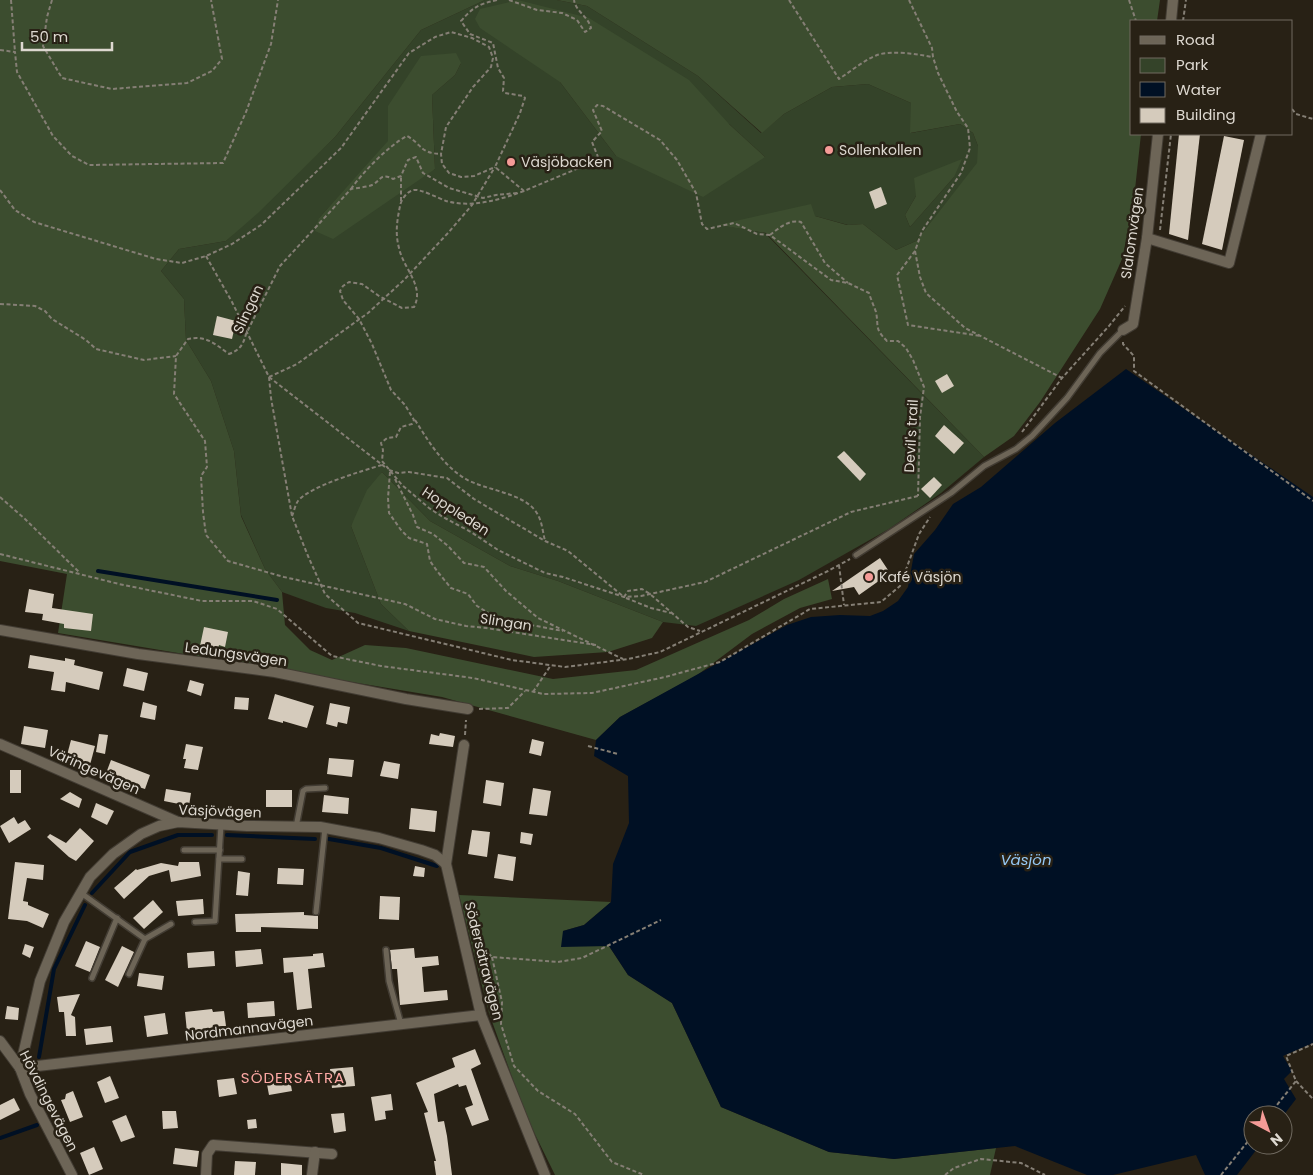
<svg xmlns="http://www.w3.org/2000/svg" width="1313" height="1175" font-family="Poppins,sans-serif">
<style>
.green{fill:#344329;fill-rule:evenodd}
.forest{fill:#3c4d2f}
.water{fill:#001024}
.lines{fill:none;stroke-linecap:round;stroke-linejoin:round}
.stream{stroke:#001024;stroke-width:4}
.building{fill:#d5cbbc}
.lane-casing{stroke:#423c33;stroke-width:8}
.street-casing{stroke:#423c33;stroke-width:12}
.path{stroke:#857f75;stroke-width:2;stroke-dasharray:4 2.5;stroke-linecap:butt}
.lane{stroke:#6d6557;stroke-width:5}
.street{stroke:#6d6557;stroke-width:10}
.poi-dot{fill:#f59b97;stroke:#282115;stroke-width:2}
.labels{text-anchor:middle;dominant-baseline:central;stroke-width:5;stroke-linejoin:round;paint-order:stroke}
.poi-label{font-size:14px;fill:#ddd8d0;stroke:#282115;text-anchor:start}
.street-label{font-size:14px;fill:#ddd8d0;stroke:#282115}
.water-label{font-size:15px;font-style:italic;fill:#95c8f5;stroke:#282115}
.neighbourhood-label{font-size:15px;letter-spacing:1px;fill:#fca8a4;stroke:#282115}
</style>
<rect width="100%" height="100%" fill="#282115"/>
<path class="green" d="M 485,0 L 557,0 L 587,6 L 698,76 L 761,133 L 784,114 L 832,87 L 868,84 L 911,103 L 911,133 L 960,124 L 973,133 L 978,146 L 978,163 L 916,241 L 896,250 L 863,224 L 848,225 L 815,216 L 720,225 L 765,233 L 984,457 L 941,493 L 889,529 L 799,580 L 696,626 L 663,622 L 558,581 L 510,566 L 430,521 L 382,472 L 351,526 L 381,604 L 409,631 L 355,613 L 326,608 L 282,592 L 265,569 L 241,515 L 234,451 L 211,381 L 186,340 L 184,299 L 161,271 L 179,249 L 226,241 L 335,137 L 421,30 ZM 461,63 L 455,75 L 432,95 L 435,169 L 319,218 ZM 560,82 L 729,124 L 765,157 L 616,156 ZM 954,177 L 910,227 L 905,215 L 916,196 Z"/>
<g class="forest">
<polygon points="0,0 485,0 421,30 335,137 258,213 226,241 179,249 161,271 184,299 186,340 211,381 234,451 241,516 265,569 282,592 285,625 310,650 332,660 365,645 406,648 553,679 636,670 749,620 784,599 828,579 832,599 800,608 752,634 696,676 620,717 596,740 442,697 58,633 67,574 0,561"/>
<polygon points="518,0 589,18 689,80 729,124 765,157 703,197 616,156 560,82 480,28 475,19 480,9"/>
<polygon points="557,0 1160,0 1157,21 1132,21 1132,134 1141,134 1133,208 1122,259 1100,309 1040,402 1014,436 984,457 766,233 718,225 811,204 815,216 847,225 863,224 896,250 916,241 977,163 978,146 973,133 960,124 910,133 911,103 868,84 832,87 784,114 762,133 698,76 587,6"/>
<polygon points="456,53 461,63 455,75 432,95 435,169 333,239 315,231 319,218 388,141 388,106 421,56"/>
<polygon points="962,159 954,177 910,227 905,215 916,196 914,178"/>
<polygon points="382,472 430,521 510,566 558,581 663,622 652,638 608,652 534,657 409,631 381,604 351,526 367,490"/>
<polygon points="459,895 611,902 584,925 563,931 609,946 628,975 672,1003 721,1107 829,1152 894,1159 996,1148 990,1175 555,1175 526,1116 489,1013"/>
</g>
<polygon class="water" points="1126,369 1313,497 1313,1043 1283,1056 1292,1071 1284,1079 1296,1099 1283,1116 1253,1115 1253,1145 1260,1145 1237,1175 1205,1175 1196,1155 1113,1175 1087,1175 1015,1146 894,1159 829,1152 721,1107 672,1003 628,975 609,946 561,947 563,931 584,925 611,902 613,864 629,823 628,776 594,756 596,740 620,717 787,625 811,617 840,615 870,616 883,611 898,601 908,587 914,554 935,530 953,504 981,487 1055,423"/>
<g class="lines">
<g class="stream">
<polyline points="98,571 277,600"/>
<polyline points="227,835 315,839"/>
<polyline points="329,839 381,848 437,866"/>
<polyline points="92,893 130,852 178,835 212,835"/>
<polyline points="39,1057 54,969 85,905"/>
<polyline points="0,1138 37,1125"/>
</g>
</g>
<g class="building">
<polygon points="1179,134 1200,134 1188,240 1169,234"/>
<polygon points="1224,136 1244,140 1222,250 1202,244"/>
<polygon points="881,187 887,204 875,209 869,192"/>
<polygon points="217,316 236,321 232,339 213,335"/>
<polygon points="947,374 954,386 942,393 935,381"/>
<polygon points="944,425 964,443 954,454 935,436"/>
<polygon points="844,451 866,474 860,481 837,457"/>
<polygon points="934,477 942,485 930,498 921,489"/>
<polygon points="880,558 890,573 859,595 854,587 832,591"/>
<polygon points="29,589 54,594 52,608 93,614 91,631 64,628 64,624 42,620 43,614 25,612"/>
<polygon points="204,627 228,632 225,647 219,645 218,650 200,646"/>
<polygon points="30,655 65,661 65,658 75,660 74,665 103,672 99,690 66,682 65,692 51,690 54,672 28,668"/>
<polygon points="127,668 148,673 144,691 123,686"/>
<polygon points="190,680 204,684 201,696 187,691"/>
<polygon points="275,694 314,706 307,728 283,721 283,723 268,719"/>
<polygon points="235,697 249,698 248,710 234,709"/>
<polygon points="143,702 157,706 155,720 140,717"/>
<polygon points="330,703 350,707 347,724 338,722 337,727 326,724"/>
<polygon points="24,726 48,730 45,748 21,744"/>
<polygon points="440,733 455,736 453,747 429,744 431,734 439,736"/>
<polygon points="99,734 108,735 105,754 96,752"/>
<polygon points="532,739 544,742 541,756 529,753"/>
<polygon points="71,740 95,746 90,765 66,759"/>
<polygon points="186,744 203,747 198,770 184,768 186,759 183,759"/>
<polygon points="329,758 354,760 352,777 327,774"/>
<polygon points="111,760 150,775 145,789 105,776"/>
<polygon points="384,761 400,764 398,779 380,776"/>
<rect x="10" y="770" width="11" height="23"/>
<polygon points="486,780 504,783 501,806 483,803"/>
<polygon points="533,788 551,791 547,816 529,814"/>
<polygon points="166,789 191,793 189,806 164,801"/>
<rect x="266" y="790" width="26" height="17"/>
<polygon points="70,792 82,799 79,808 60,799"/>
<polygon points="324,795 349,798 348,814 322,812"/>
<polygon points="96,803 114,811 107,825 91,817"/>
<polygon points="411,808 437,811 435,832 409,829"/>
<polygon points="14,817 18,824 25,820 31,829 9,843 0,826"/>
<polygon points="80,828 94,841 76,861 69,857 47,837 50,834 66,843"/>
<polygon points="472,830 490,832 487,857 468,854"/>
<polygon points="521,832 533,834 531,845 520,843"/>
<polygon points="498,854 516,857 513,881 494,878"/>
<polygon points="15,862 44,865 43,880 27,878 23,901 28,902 28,905 49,914 43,928 27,921 8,919"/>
<polygon points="179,862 199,862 201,876 171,882 169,870 149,876 124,899 114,888 136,869 137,870 161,863 178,866"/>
<polygon points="415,866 425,868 424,877 413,876"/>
<polygon points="278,868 304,869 303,885 277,884"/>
<polygon points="238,871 250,873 248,896 236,895"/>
<polygon points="380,896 400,897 399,920 379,919"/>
<polygon points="203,899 204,914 178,916 176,901"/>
<polygon points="153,900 163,912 144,929 133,918"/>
<polygon points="304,912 304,915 318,916 318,929 261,927 261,932 236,932 235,914"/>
<polygon points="86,941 100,947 90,972 75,966"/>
<polygon points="25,944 34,947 30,958 22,954"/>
<polygon points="122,946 134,952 118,987 105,980"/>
<polygon points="414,948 415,958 438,956 439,965 422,967 424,992 447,990 448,1000 400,1005 397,969 392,969 390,950"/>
<polygon points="261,949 263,964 236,967 235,951"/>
<polygon points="214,951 215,966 188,968 187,953"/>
<polygon points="323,953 325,967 308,969 312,1008 297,1010 293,972 284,973 283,958 313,956 313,954"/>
<polygon points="139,973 164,976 162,990 137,986"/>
<polygon points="80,994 71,1015 75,1017 76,1036 66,1036 64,1012 59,1012 57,997"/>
<polygon points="274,1001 275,1016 248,1018 247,1003"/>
<polygon points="7,1006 19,1008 18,1020 5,1019"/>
<polygon points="212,1009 213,1012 224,1011 226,1026 214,1027 214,1029 187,1032 185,1012"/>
<polygon points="165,1013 168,1034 147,1037 144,1016"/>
<polygon points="111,1026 113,1042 86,1045 84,1029"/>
<polygon points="475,1049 481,1064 471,1069 489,1120 472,1126 465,1108 473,1105 466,1085 459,1087 458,1084 434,1094 438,1122 444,1121 447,1136 452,1175 436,1175 434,1161 436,1161 424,1113 428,1112 416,1083 455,1067 452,1058"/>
<polygon points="353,1067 355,1086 332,1088 330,1069"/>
<polygon points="289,1075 292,1091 269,1095 266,1079"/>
<polygon points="110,1076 119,1098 105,1103 97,1082"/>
<polygon points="234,1078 237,1094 219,1097 217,1080"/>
<polygon points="73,1091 83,1117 70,1122 61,1100 65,1099 66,1094"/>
<polygon points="391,1094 393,1110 385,1111 386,1119 375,1121 371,1097"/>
<polygon points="14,1098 20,1110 0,1120 0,1105"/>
<polygon points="162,1111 176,1111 178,1128 163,1129"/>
<polygon points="344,1113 346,1131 334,1133 331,1114"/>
<polygon points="126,1115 135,1137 121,1142 112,1121"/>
<polygon points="256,1119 257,1128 248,1129 247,1120"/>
<polygon points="94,1147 103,1169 89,1175 80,1153"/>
<polygon points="175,1148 199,1151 197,1167 173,1164"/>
<polygon points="235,1161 256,1162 255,1175 234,1175"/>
<polygon points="281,1163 302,1165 302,1175 281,1175"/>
</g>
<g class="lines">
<g class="lane-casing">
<g id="lane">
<polyline points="856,555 951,493 984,466 1016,449 1032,436 1067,398 1100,353 1123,330"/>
<polyline points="296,827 303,791 306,789 325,788"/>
<polyline points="184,850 220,850"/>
<polyline points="219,859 242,859"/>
<polyline points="81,893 145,939"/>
<polyline points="316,912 325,828"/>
<polyline points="195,922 215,921 221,825"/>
<polyline points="386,950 389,981 401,1024"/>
<polyline points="129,974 145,939 171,924"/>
<polyline points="92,978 117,918"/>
</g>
</g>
<g class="street-casing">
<g id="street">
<polyline points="1171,21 1173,0"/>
<polyline points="1147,238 1229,263 1261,134"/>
<polyline points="1123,330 1133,324 1147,238 1158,134"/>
<polyline points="0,630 138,654 275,672 406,699 468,709"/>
<polyline points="0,744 178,822"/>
<polyline points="464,745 446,864 481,1015 545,1175"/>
<polyline points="0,1041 20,1068 30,1094 72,1175"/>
<polyline points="20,1068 40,981 64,922 90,877 113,854 141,834 159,826 178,822 247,826 320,827 379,838 421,850 435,855 446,864"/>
<polyline points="20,1068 481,1015"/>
<polyline points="206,1175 207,1154 213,1145 332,1154"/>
<polyline points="312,1175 315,1152"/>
</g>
</g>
<g class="path">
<polyline points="11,0 15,52"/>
<polyline points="52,0 47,17 43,46 62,78 112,89 187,83 212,71 222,59 211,0"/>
<path d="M 497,0 C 479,4 473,7 461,21 L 470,34 L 493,43 L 498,68 L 504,78 L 503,91 L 505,93 L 523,96 L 525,98 L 520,113 L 495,167 L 524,191 L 586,165 L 598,157 L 592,142 L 602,131 L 593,110 L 597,105 L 603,106 L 660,140 L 677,160 L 696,193 L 702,224 L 707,229 L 734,223 L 757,234 L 770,235 L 831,280 L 848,283 L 869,293 C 871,300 874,306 876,312 C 879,327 874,328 887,341 L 898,341 L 906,348 L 913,360 L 924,387 L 920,417 L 918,496"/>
<path d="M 509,0 L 537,10 L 562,13 L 577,20 L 585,32 L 591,28 C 588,16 576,12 574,0"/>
<path d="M 789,0 L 839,79 C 851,71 863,61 877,55 C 892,50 917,54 932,57"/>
<polyline points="909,0 932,48 933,57 938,73 957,112 968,128 970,148 961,173 922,231 915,251 920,277 926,293 965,328 1062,378"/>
<polyline points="1129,0 1136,21"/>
<polyline points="1183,21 1186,0"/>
<polyline points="0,50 15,52 17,72 53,136 72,156 89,165 223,163 246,112 271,44 278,0"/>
<polyline points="1292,109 1296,114 1313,119"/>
<path d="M 351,189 C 363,172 388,146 407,136 C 423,145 419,153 441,154"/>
<polyline points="0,190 15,210 34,222 156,259 182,263 206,256 232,244 261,225 341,148 409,53 435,37 451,32 472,38 489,47 493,58 491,67 473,87 446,127 441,154 442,164 446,169 449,173 461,177 474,176 495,167"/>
<path d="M 524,191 C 499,200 472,208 446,201 C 438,198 421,189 414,190 C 407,191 401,200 400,206 C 397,221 395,233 399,248 C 403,268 425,286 414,307 L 402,308 L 379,296 L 362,284 L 349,282 L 343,286 L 340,291 L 343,300 L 359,319 L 372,344 L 391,390 L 405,405 L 414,420 L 412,424 L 401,427 L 396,437 L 387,438 L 381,443 L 383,450 L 382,461 L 402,485 L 429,508 L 443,517 L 471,532 L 498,550 L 545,573 L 563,577 L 624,597 L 641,596 L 705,582 L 851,512 L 918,496"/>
<path d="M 517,193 L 496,195 L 483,198 L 449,188 L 423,173 L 416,157 L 408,160 L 401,176 L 393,179 C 380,172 381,181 372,185 C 368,187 356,188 351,189 L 280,266 L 246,334 C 243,345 240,350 229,354 C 215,344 206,335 188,339 L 176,356 L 174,394 L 205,441 L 207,467 L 201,476 L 203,512 L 206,535 L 228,561 L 284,577 L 405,604 L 435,619 L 466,626 L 486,628 L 596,645"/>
<polyline points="401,201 401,176"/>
<polyline points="1160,230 1171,134"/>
<path d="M 770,235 C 779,228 789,219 801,222 L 825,263 L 848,283"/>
<polyline points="915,251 897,275 908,325 981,336"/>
<polyline points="206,256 232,302 269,377 271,398 292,516 308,556 325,594 358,623 512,660 565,667 628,659 660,652 828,571 850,559"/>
<polyline points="0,304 35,306 45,311 52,319 86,340 96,349 144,360 176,356"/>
<polyline points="1123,342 1123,344 1134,356 1134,371 1313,501"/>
<polyline points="269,377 385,467"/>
<polyline points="269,377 297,364 368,313 404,280 448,233 472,205 495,167"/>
<path d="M 415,420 C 429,442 442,464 464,478 C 485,491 526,492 538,515 C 542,522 543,533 545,541"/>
<polyline points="1022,432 1062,378 1109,326 1125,306"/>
<polyline points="389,470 398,473 409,472 447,478 474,499 545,541 568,551 624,597 628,591 642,589 650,594 688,627 700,631"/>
<polyline points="390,472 388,498 389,513 401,530 409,538 427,544 430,561 437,571 451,588 468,594 477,606 495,617 504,620 563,631"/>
<polyline points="395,479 413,515 417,527 433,534 448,546 464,563 484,567 506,591 538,618 623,659"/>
<polyline points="0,497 25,519 80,573"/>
<path d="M 292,516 C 294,512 295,505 298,501 C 310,486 362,471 382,465"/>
<polyline points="0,554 119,584 202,601 253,601 277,609 332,656 381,666 473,678 543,694 592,693 665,677 720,662 810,609 881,602 900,586 919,534 930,517"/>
<polyline points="839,565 844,605"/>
<polyline points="626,598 651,608 671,613"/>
<polyline points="533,692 551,665"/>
<polyline points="479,709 508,708 525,691"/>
<polyline points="465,735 466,720"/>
<polyline points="588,746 618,754"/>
<polyline points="475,939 492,957 558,962 582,958 661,920"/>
<polyline points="492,957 502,1002 501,1024 514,1066 538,1091 575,1114 612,1162 644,1175"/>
<polyline points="1296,1081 1313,1099"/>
<polyline points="1269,1115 1296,1081 1286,1056 1313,1044"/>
<polyline points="945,1175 954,1168 981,1159 1021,1163 1045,1175"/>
<polyline points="1221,1175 1253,1135"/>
</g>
<use href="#lane" class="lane"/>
<use href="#street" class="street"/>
</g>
<g class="poi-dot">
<circle cx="829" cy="150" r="5"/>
<circle cx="511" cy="162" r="5"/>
<circle cx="869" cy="577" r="5"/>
</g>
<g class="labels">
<g class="poi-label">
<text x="839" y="150">Sollenkollen</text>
<text x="521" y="162">Väsjöbacken</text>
<text x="879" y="577">Kafé Väsjön</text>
</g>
<g class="street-label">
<text transform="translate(1132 233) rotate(-82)">Slalomvägen</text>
<text transform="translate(248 309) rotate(-65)">Slingan</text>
<text transform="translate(911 436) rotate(-87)">Devil's trail</text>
<text transform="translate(456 511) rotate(33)">Hoppleden</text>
<text transform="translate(506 622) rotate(9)">Slingan</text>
<text transform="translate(236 654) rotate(8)">Ledungsvägen</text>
<text transform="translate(94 770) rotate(24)">Väringevägen</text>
<text transform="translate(220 811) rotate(2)">Väsjövägen</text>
<text transform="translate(484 961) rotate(76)">Södersätravägen</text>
<text transform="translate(249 1028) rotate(-7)">Nordmannavägen</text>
<text transform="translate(49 1101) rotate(63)">Hövdingevägen</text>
</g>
<g class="water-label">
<text x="1026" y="859">Väsjön</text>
</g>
<g class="neighbourhood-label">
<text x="293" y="1077">SÖDERSÄTRA</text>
</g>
</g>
<rect x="1130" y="20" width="162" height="115" fill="#282115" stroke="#706a60"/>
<rect x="1140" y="36" width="25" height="8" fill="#6d6557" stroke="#706a60"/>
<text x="1176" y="45" font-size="15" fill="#ddd8d0">Road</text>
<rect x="1140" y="58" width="25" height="15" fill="#344329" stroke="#706a60"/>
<text x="1176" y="70" font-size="15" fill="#ddd8d0">Park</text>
<rect x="1140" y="82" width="25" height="15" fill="#001024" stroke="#706a60"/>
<text x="1176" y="95" font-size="15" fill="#ddd8d0">Water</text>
<rect x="1140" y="108" width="25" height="15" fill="#d5cbbc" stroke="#706a60"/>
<text x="1176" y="120" font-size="15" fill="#ddd8d0">Building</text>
<g transform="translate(1268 1130) rotate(139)"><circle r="24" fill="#282115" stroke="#706a60"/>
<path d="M0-4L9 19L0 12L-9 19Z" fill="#f59b97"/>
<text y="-8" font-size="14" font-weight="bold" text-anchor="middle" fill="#ddd8d0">N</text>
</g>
<path d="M22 42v8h90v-8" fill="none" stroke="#ddd8d0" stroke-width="2.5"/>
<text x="30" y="42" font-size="15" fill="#ddd8d0" stroke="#282115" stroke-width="4" paint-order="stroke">50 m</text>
</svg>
